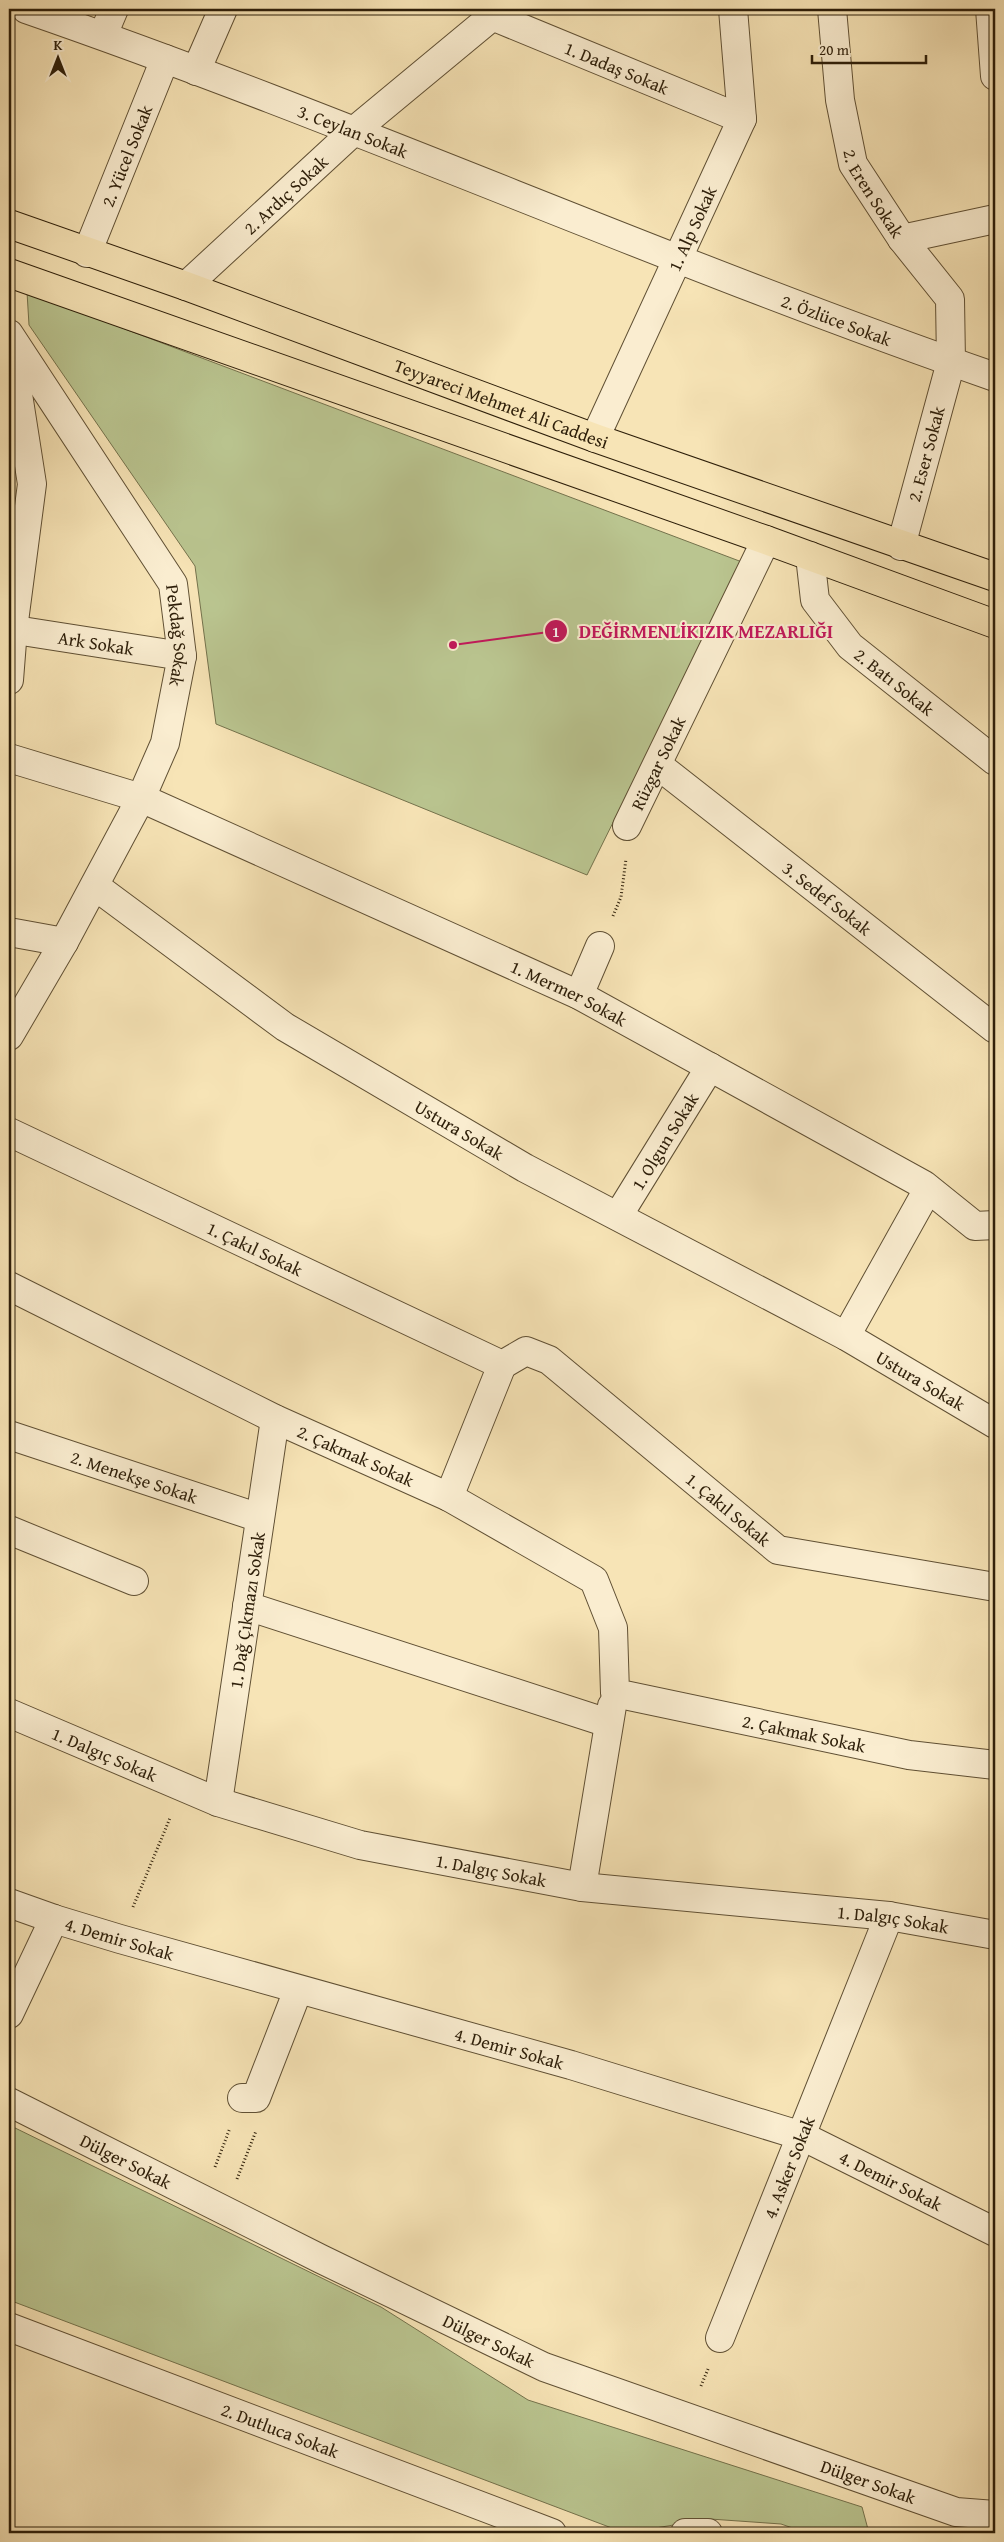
<svg xmlns="http://www.w3.org/2000/svg" width="1004" height="2542" font-family="'Gentium Book Plus',serif">
<style>
.green{fill:#bac590;stroke:#74724c}
.lines{fill:none;stroke-linecap:round;stroke-linejoin:round}
.minor-casing{stroke:#605034;stroke-width:30}
.primary-casing{stroke:#2d1e09;stroke-width:30}
.path{stroke:#2d1e09;stroke-width:3;stroke-dasharray:1 2.5;stroke-linecap:butt}
.minor{stroke:#faedd0;stroke-width:28}
.primary{stroke:#f7e4b6;stroke-width:28}
.labels{text-anchor:middle;dominant-baseline:central;stroke-width:4;stroke-linejoin:round;paint-order:stroke}
.street-label{font-size:18px;fill:#2d1e09;stroke:#faedd0}
.leader{fill:none;stroke:#c2185b;stroke-width:2}
.callout-dot{fill:#c2185b;stroke:#faedd0;stroke-width:2}
.mark-label{font-size:15px;text-anchor:middle;font-weight:bold;fill:#fff}
.callout-label{font-size:19px;text-anchor:middle;font-weight:bold;fill:#c2185b;stroke:#faedd0;stroke-width:4;stroke-linejoin:round;paint-order:stroke}
</style>
<rect width="100%" height="100%" fill="#f7e4b6"/>
<filter id="stains"><feTurbulence type="fractalNoise" baseFrequency=".004" numOctaves="4"/><feColorMatrix values="0 0 0 0 .2 0 0 0 0 .09 0 0 0 0 .02 0 0 0 .5 -.17"/></filter>
<radialGradient id="worn" r=".72"><stop offset=".6" stop-color="#630" stop-opacity="0"/><stop offset="1" stop-color="#630" stop-opacity=".3"/></radialGradient>
<g class="green">
<polygon points="27,292 742,562 587,875 216,724 195,566 29,325"/>
<polygon points="9,2125 381,2307 528,2400 862,2507 869,2533 807,2533 781,2524 710,2519 625,2533 9,2300"/>
</g>
<g class="lines">
<g class="minor-casing">
<g id="minor">
<path id="s1" d="M 26,9 C 353,122 669,264 995,377"/>
<path id="s2" d="M 832,9 L 840,100 L 853,164 L 902,239 L 950,299 L 951,362 L 901,546"/>
<polyline points="990,9 995,76"/>
<path id="s3" d="M 492,16 L 742,119"/>
<polyline points="103,35 114,9"/>
<polyline points="196,71 223,9"/>
<polyline points="902,239 995,219"/>
<path id="s4" d="M 87,253 L 165,59"/>
<path id="s5" d="M 186,286 L 355,130 L 501,9"/>
<path id="s6" d="M 9,334 L 173,584 L 182,656 L 165,743 L 141,798 L 64,942 L 9,1036"/>
<path id="s7" d="M 595,438 L 742,119 L 733,9"/>
<path id="s8" d="M 810,556 L 815,600 L 850,646 L 995,761"/>
<path id="s9" d="M 9,629 L 182,656"/>
<polyline points="9,680 13,629 32,484 10,343"/>
<path id="s10" d="M 9,758 L 141,798 L 579,995 L 924,1185 L 975,1226 L 995,1225"/>
<path id="s11" d="M 659,766 L 995,1029"/>
<path id="s12" d="M 627,826 L 766,540"/>
<path id="s13" d="M 95,886 L 285,1027 L 525,1168 L 846,1336 L 995,1424"/>
<polyline points="9,932 64,942"/>
<polyline points="579,995 600,946"/>
<path id="s14" d="M 9,1132 L 502,1365 L 526,1351 L 549,1360 L 778,1550 L 995,1587"/>
<path id="s15" d="M 618,1216 L 710,1067"/>
<path id="s16" d="M 9,1286 L 275,1419 L 449,1497 L 594,1580 L 613,1628 L 615,1693 L 909,1755 L 995,1765"/>
<polyline points="846,1336 928,1189"/>
<path id="s17" d="M 9,1435 L 260,1518"/>
<polyline points="449,1497 502,1365"/>
<polyline points="9,1530 134,1581"/>
<polyline points="247,1606 608,1723"/>
<path id="s18" d="M 9,1713 L 218,1802 L 360,1845 L 582,1887 L 889,1916 L 995,1935"/>
<path id="s19" d="M 218,1802 L 275,1419"/>
<polyline points="582,1887 612,1706"/>
<path id="s20" d="M 9,1903 L 54,1919 L 120,1939 L 571,2065 L 802,2136 L 995,2232"/>
<polyline points="9,2014 54,1919"/>
<polyline points="242,2098 256,2098 298,1990"/>
<path id="s21" d="M 9,2102 L 321,2259 L 544,2367 L 956,2512 L 995,2515"/>
<path id="s22" d="M 9,2327 L 552,2533"/>
<path id="s23" d="M 720,2338 L 889,1916"/>
<polyline points="685,2533 708,2533"/>
</g>
</g>
<g class="primary-casing">
<g id="primary">
<path id="s24" d="M 9,224 L 186,286 L 595,438 L 995,577"/>
<polyline points="9,273 766,540 995,624"/>
</g>
</g>
<g class="path">
<polyline points="613,916 621,897 626,859"/>
<polyline points="133,1907 170,1818"/>
<polyline points="215,2167 230,2128"/>
<polyline points="237,2179 256,2131"/>
<polyline points="701,2386 708,2369"/>
</g>
<use href="#minor" class="minor"/>
<use href="#primary" class="primary"/>
</g>
<g class="labels">
<g class="street-label">
<text stroke="none"><textPath href="#s3" startOffset="135">1. Dadaş Sokak</textPath></text>
<text stroke="none"><textPath href="#s1" startOffset="349">3. Ceylan Sokak</textPath></text>
<text stroke="none"><textPath href="#s4" startOffset="105">2. Yücel Sokak</textPath></text>
<text stroke="none"><textPath href="#s2" startOffset="192">2. Eren Sokak</textPath></text>
<text stroke="none"><textPath href="#s5" startOffset="135">2. Ardıç Sokak</textPath></text>
<text stroke="none"><textPath href="#s7" startOffset="231">1. Alp Sokak</textPath></text>
<text stroke="none"><textPath href="#s1" startOffset="868">2. Özlüce Sokak</textPath></text>
<text stroke="none"><textPath href="#s24" startOffset="524">Teyyareci Mehmet Ali Caddesi</textPath></text>
<text transform="translate(926 454) rotate(-75)">2. Eser Sokak</text>
<text stroke="none"><textPath href="#s6" startOffset="351">Pekdağ Sokak</textPath></text>
<text stroke="none"><textPath href="#s9" startOffset="88">Ark Sokak</textPath></text>
<text stroke="none"><textPath href="#s8" startOffset="159">2. Batı Sokak</textPath></text>
<text stroke="none"><textPath href="#s12" startOffset="70">Rüzgar Sokak</textPath></text>
<text stroke="none"><textPath href="#s11" startOffset="214">3. Sedef Sokak</textPath></text>
<text stroke="none"><textPath href="#s10" startOffset="608">1. Mermer Sokak</textPath></text>
<text stroke="none"><textPath href="#s13" startOffset="439">Ustura Sokak</textPath></text>
<text stroke="none"><textPath href="#s15" startOffset="88">1. Olgun Sokak</textPath></text>
<text stroke="none"><textPath href="#s14" startOffset="272">1. Çakıl Sokak</textPath></text>
<text stroke="none"><textPath href="#s13" startOffset="964">Ustura Sokak</textPath></text>
<text stroke="none"><textPath href="#s16" startOffset="386">2. Çakmak Sokak</textPath></text>
<text stroke="none"><textPath href="#s17" startOffset="132">2. Menekşe Sokak</textPath></text>
<text stroke="none"><textPath href="#s14" startOffset="831">1. Çakıl Sokak</textPath></text>
<text stroke="none"><textPath href="#s19" startOffset="194">1. Dağ Çıkmazı Sokak</textPath></text>
<text stroke="none"><textPath href="#s16" startOffset="965">2. Çakmak Sokak</textPath></text>
<text stroke="none"><textPath href="#s18" startOffset="104">1. Dalgıç Sokak</textPath></text>
<text stroke="none"><textPath href="#s18" startOffset="509">1. Dalgıç Sokak</textPath></text>
<text stroke="none"><textPath href="#s18" startOffset="914">1. Dalgıç Sokak</textPath></text>
<text stroke="none"><textPath href="#s20" startOffset="116">4. Demir Sokak</textPath></text>
<text stroke="none"><textPath href="#s20" startOffset="521">4. Demir Sokak</textPath></text>
<text stroke="none"><textPath href="#s21" startOffset="131">Dülger Sokak</textPath></text>
<text stroke="none"><textPath href="#s23" startOffset="184">4. Asker Sokak</textPath></text>
<text stroke="none"><textPath href="#s20" startOffset="926">4. Demir Sokak</textPath></text>
<text stroke="none"><textPath href="#s21" startOffset="536">Dülger Sokak</textPath></text>
<text stroke="none"><textPath href="#s22" startOffset="290">2. Dutluca Sokak</textPath></text>
<text stroke="none"><textPath href="#s21" startOffset="941">Dülger Sokak</textPath></text>
</g>
</g>
<path class="leader" d="M453 645L556 631"/>
<g class="callout-dot">
<circle cx="453" cy="645" r="5"/>
<circle cx="556" cy="631" r="12"/>
</g>
<g class="mark-label">
<text x="556" y="637">1</text>
</g>
<g class="callout-label">
<text x="706" y="638">DEĞİRMENLİKIZIK MEZARLIĞI</text>
</g>
<rect width="1004" height="2542" fill="none" stroke="#f7e4b6" stroke-width="30"/>
<rect x="10" y="10" width="984" height="2522" fill="none" stroke="#2d1e09" stroke-width="2.5"/>
<rect x="15" y="15" width="974" height="2512" fill="none" stroke="#2d1e09"/>
<g transform="translate(58 58)" stroke="#faedd0" stroke-width="4" paint-order="stroke">
<path d="M0-4L9 19L0 12L-9 19Z" fill="#2d1e09"/>
<text y="-8" font-size="14" font-weight="bold" text-anchor="middle" fill="#2d1e09">K</text>
</g>
<path d="M812 55v8h114v-8" fill="none" stroke="#2d1e09" stroke-width="2.5"/>
<text x="819" y="55" font-size="15" fill="#2d1e09" stroke="#faedd0" stroke-width="4" paint-order="stroke">20 m</text>
<rect width="100%" height="100%" filter="url(#stains)"/>
<rect width="100%" height="100%" fill="url(#worn)"/>
</svg>
